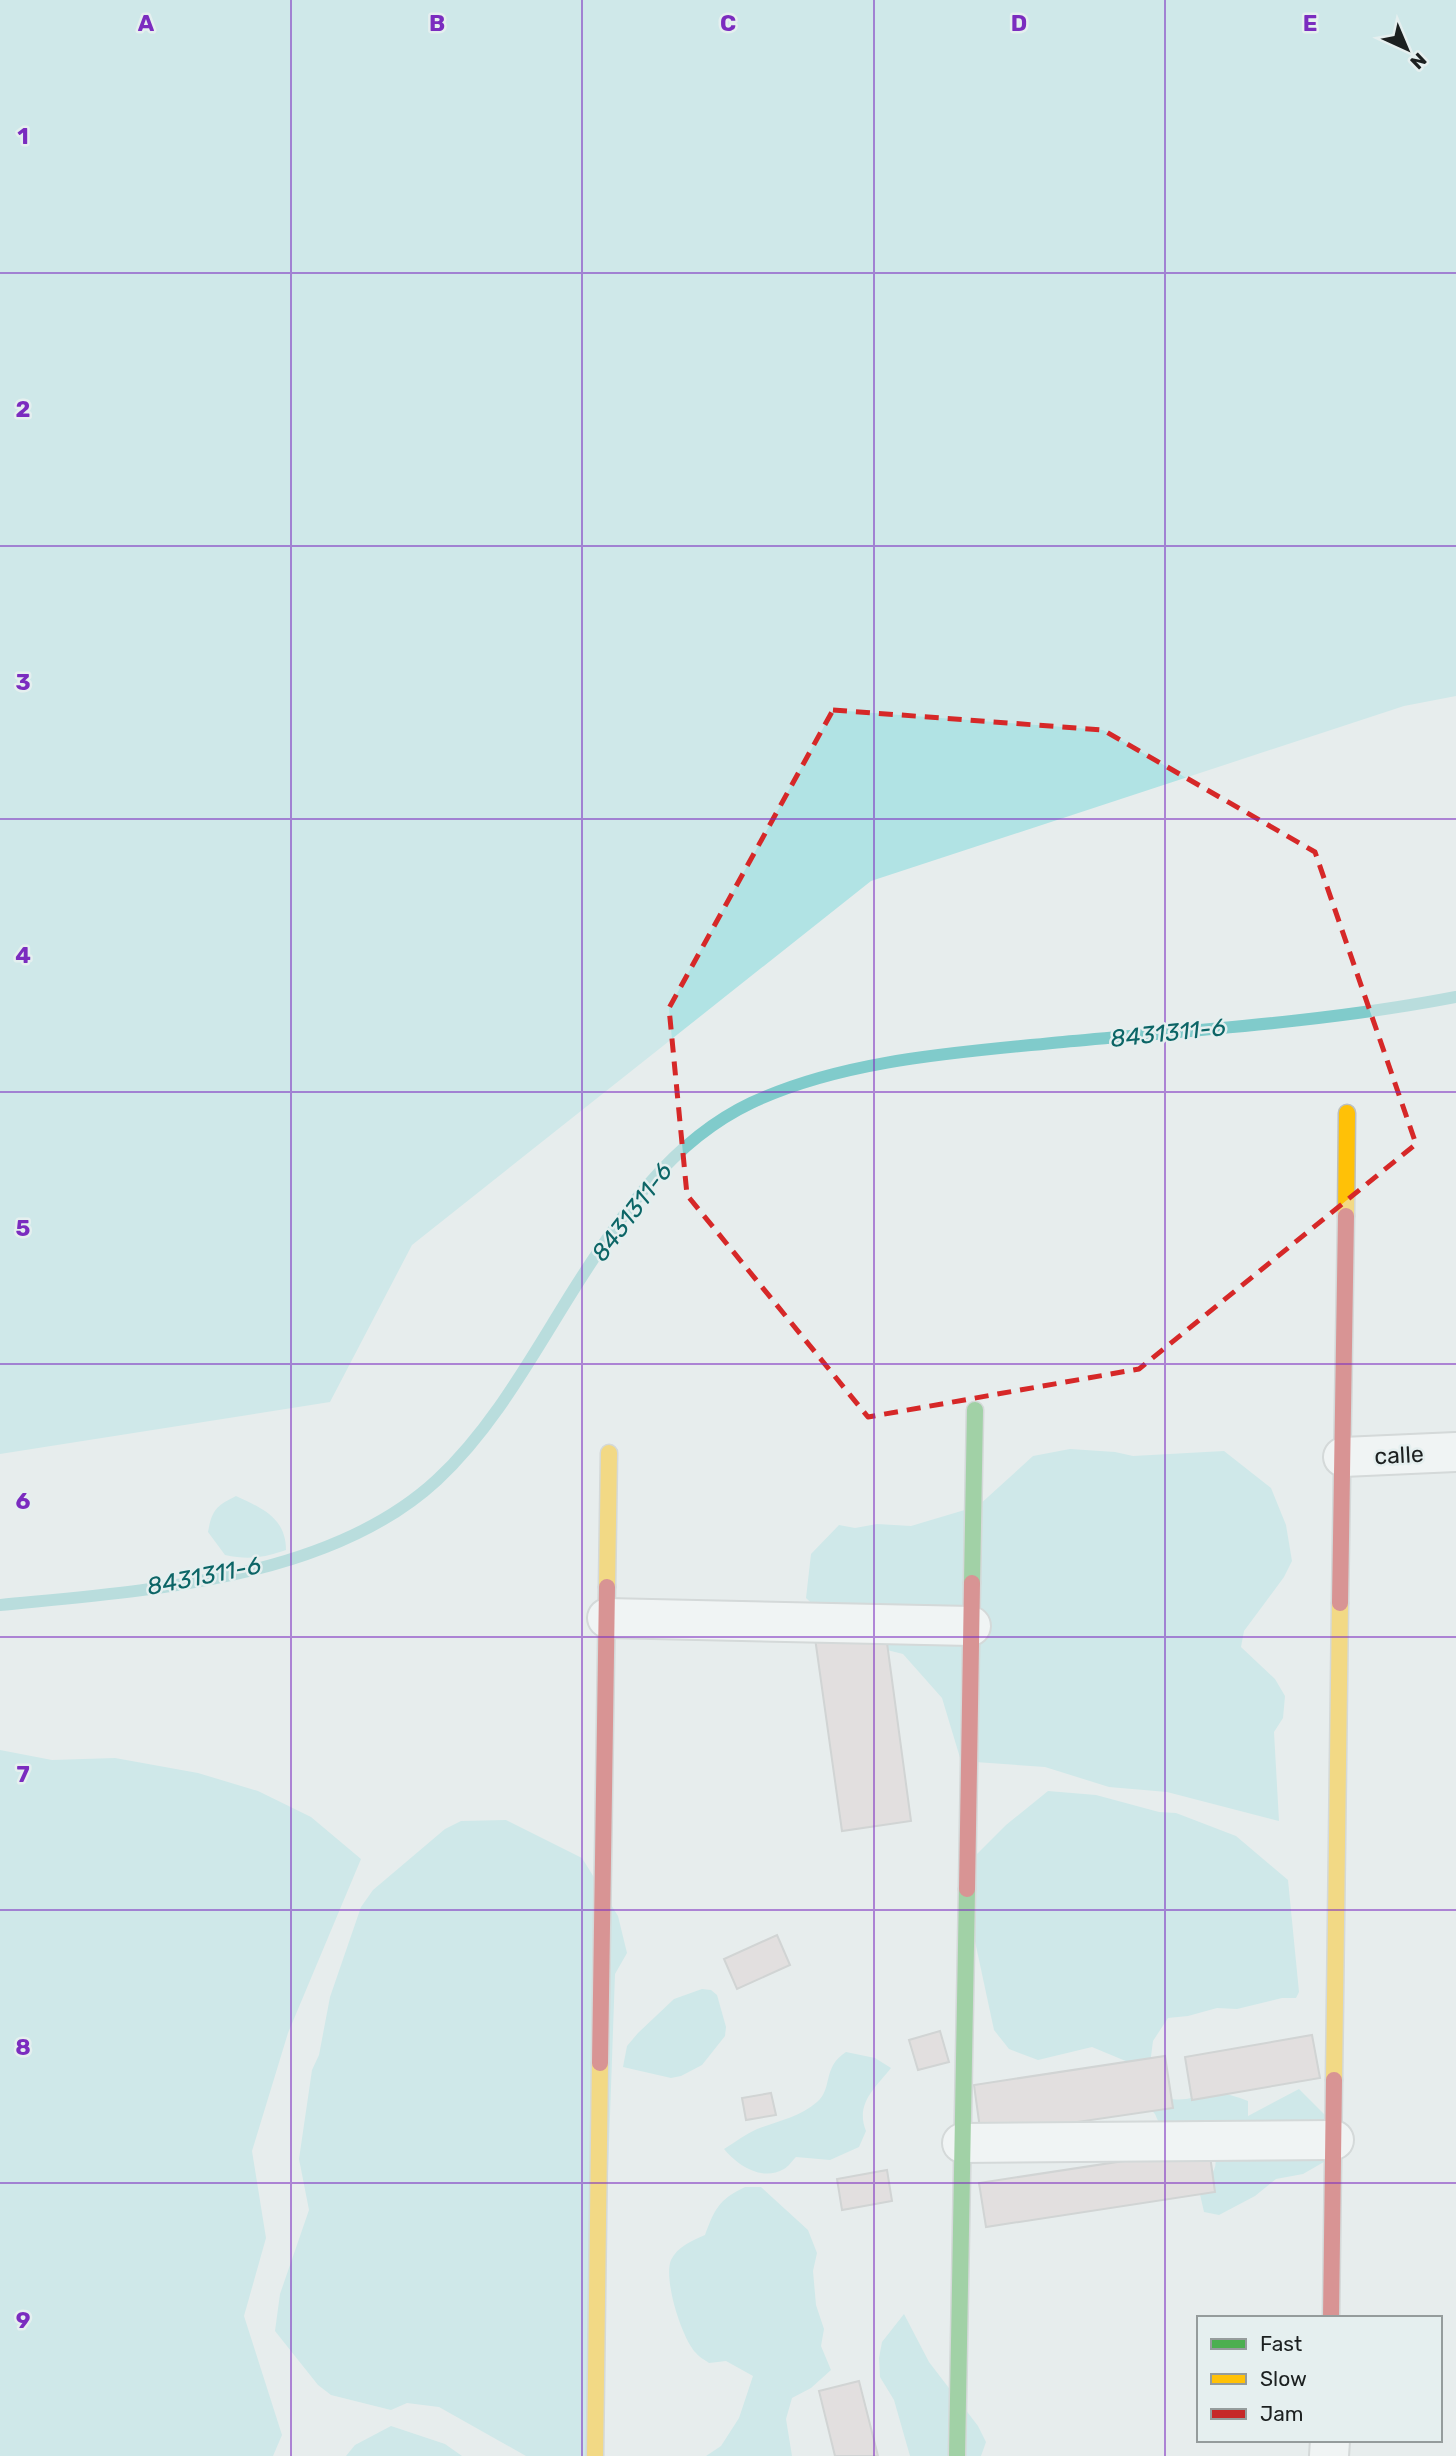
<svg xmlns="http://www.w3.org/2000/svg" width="1456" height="2456" font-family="Rubik,sans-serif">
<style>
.green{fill:#b1e3e4}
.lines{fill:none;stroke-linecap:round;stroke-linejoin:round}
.stream{stroke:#80cbcb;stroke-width:12}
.building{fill:#dbcfce;stroke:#b5b6b5;stroke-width:2}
.street-casing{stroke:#bcc0c0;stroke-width:42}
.fast-casing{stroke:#bcc0c0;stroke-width:19}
.slow-casing{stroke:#bcc0c0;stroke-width:19}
.jam-casing{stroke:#bcc0c0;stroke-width:19}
.street{stroke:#fbfcfc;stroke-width:38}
.fast{stroke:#4caf50;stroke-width:16}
.slow{stroke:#ffc107;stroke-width:16}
.jam{stroke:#c62828;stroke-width:16}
.marked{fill:none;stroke:#d62828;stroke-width:5;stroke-dasharray:14 9;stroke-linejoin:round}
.grid{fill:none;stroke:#7b2cbf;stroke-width:2;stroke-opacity:0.55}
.labels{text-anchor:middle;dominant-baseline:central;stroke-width:5;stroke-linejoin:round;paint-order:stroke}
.street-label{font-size:23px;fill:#1c2020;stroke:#e5efef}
.water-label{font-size:24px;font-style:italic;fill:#0c6566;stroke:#e5efef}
.grid-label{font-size:23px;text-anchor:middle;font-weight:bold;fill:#7b2cbf;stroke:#e5efef;stroke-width:5;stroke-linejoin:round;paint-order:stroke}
</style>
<rect width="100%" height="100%" fill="#e7eded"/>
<g class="green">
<polygon points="0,0 1456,0 1456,696 1404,706 871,881 412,1245 330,1402 0,1454"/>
<polygon points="1070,1449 1115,1452 1133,1456 1224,1451 1271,1488 1286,1525 1292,1561 1284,1577 1244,1631 1241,1647 1275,1679 1285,1696 1283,1718 1274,1732 1279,1821 1167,1792 1109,1787 1045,1767 961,1761 942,1698 903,1654 851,1641 806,1598 811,1554 839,1525 855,1528 877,1524 911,1526 978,1506 1033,1456"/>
<path d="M 236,1496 C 262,1508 286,1518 286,1550 C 263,1558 248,1560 225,1555 L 208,1532 C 212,1510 216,1506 236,1496 Z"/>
<polygon points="0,1750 52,1760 115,1758 198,1773 258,1791 311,1817 361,1859 288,2033 252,2151 266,2238 244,2316 282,2435 273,2456 0,2456"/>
<path d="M 1048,1791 L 1096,1795 L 1159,1812 L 1176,1813 L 1236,1836 L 1288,1880 L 1299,1992 L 1296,1998 L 1282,1998 L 1237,2009 L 1217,2008 L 1188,2016 L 1168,2018 L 1153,2041 L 1149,2072 L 1162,2097 C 1186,2103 1189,2097 1211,2093 C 1223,2092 1237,2097 1248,2101 L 1248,2116 L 1299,2089 L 1332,2122 L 1329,2159 L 1303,2174 L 1276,2179 L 1255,2196 L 1219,2215 L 1204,2212 L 1199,2190 C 1209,2179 1220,2168 1214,2153 L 1162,2130 L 1155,2114 L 1133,2090 L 1128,2062 L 1092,2047 L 1038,2060 L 1009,2049 L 994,2030 L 970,1918 L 970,1861 L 1006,1825 Z"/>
<polygon points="506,1820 582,1858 618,1916 627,1953 615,1974 598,2456 526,2456 439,2407 407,2403 391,2410 331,2395 318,2385 275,2331 280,2294 309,2210 299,2159 312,2070 319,2055 330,1997 361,1907 373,1890 445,1829 461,1821"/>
<polygon points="702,1989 711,1990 717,1995 726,2027 725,2036 702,2065 681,2076 671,2078 623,2067 627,2046 638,2033 674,1999"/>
<path d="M 846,2052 L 875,2058 L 891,2068 C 875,2088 855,2104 866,2131 L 859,2147 L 830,2160 L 796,2157 C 792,2161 788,2167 784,2169 C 762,2182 737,2165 724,2149 C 735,2142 746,2134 757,2129 C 778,2121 800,2117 817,2102 C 833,2089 822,2067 846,2052 Z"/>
<path d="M 745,2187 L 761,2187 L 808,2230 L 817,2253 L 813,2271 L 816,2305 L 824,2329 L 821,2346 L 831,2370 L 811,2388 L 792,2398 L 786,2419 L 792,2456 L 706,2456 L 721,2446 L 739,2418 L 753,2376 L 726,2361 L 709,2363 C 705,2360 699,2357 696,2353 C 682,2339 663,2279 671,2260 C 677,2247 693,2240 705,2235 C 715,2209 718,2200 745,2187 Z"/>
<polygon points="904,2314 929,2362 978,2426 986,2442 981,2456 910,2456 894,2400 880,2377 879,2358 882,2342"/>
<polygon points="391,2426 445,2444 462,2456 346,2456 355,2445"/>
</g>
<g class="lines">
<path class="stream" d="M 0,1605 C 141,1591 328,1581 437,1480 C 494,1427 533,1354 574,1289 C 620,1216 671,1141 751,1103 C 844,1059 962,1052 1063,1042 C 1194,1030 1327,1022 1456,997"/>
</g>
<g class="building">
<polygon points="885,1628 911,1821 842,1831 815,1638"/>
<polygon points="777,1935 790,1965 737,1989 724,1959"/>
<polygon points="940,2031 949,2062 918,2070 909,2040"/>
<polygon points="1312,2035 1320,2078 1192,2100 1185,2057"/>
<polygon points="1165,2056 1173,2108 981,2136 974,2085"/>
<polygon points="771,2093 776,2115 746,2120 742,2098"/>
<polygon points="1209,2148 1215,2192 986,2227 979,2183"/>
<polygon points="887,2170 892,2201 842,2210 837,2179"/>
<polygon points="859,2381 878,2456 835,2456 819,2391"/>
</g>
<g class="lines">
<g class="street-casing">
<g id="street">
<polyline points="1343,1457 1456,1452"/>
<polyline points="607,1618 971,1626"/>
<polyline points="962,2143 1334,2140"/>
<polyline points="1329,2456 1330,2440"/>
</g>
</g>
<g class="fast-casing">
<g id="fast">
<polyline points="972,1583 975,1410"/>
<polyline points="957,2456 967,1889"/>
</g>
</g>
<g class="slow-casing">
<g id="slow">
<polyline points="1346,1216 1347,1113"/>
<polyline points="607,1587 609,1453"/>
<polyline points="1334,2080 1340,1603"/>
<polyline points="595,2456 600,2063"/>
</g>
</g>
<g class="jam-casing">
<g id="jam">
<polyline points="1340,1603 1346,1216"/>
<polyline points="967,1889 972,1583"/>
<polyline points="600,2063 607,1587"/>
<polyline points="1331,2318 1334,2080"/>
</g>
</g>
<use href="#street" class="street"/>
<use href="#fast" class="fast"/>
<use href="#slow" class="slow"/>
<use href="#jam" class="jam"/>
</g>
<path d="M0 0H1456V2456H0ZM 833,710 L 1103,730 L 1315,852 L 1416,1144 L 1139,1369 L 868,1417 L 687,1195 L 669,1008 Z" fill="#e7eded" fill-opacity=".55" fill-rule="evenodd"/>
<path class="marked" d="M 833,710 L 1103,730 L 1315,852 L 1416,1144 L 1139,1369 L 868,1417 L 687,1195 L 669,1008 Z"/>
<path class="grid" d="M 291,0 L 291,2456M 582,0 L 582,2456M 874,0 L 874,2456M 1165,0 L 1165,2456M 0,273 L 1456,273M 0,546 L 1456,546M 0,819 L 1456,819M 0,1092 L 1456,1092M 0,1364 L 1456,1364M 0,1637 L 1456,1637M 0,1910 L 1456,1910M 0,2183 L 1456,2183"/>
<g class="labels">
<g class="street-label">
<text transform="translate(1399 1455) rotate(-3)">calle</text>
</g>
<g class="water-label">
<text transform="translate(1168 1033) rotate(-6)">8431311-6</text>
<text transform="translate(632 1212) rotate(-53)">8431311-6</text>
<text transform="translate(204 1576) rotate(-11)">8431311-6</text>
</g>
</g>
<g class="grid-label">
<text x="146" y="31">A</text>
<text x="437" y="31">B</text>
<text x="728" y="31">C</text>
<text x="1019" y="31">D</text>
<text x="1310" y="31">E</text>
<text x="23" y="144">1</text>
<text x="23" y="417">2</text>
<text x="23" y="690">3</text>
<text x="23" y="963">4</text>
<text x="23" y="1236">5</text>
<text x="23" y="1509">6</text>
<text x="23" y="1782">7</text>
<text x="23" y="2055">8</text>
<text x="23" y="2328">9</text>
</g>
<rect x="1197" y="2316" width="245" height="126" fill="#e5efef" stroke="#959c9c" stroke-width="2"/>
<rect x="1211" y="2339" width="35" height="10" fill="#4caf50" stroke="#959c9c" stroke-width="2"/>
<text x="1260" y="2351" font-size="21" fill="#1c2020">Fast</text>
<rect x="1211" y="2374" width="35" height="10" fill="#ffc107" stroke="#959c9c" stroke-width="2"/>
<text x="1260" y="2386" font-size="21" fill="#1c2020">Slow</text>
<rect x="1211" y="2409" width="35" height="10" fill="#c62828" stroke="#959c9c" stroke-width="2"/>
<text x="1260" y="2421" font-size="21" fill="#1c2020">Jam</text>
<g transform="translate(1407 49) rotate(136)" stroke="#e5efef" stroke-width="5" paint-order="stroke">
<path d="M0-5L12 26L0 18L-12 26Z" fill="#1c2020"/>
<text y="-10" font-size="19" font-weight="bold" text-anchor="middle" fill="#1c2020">N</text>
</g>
</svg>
